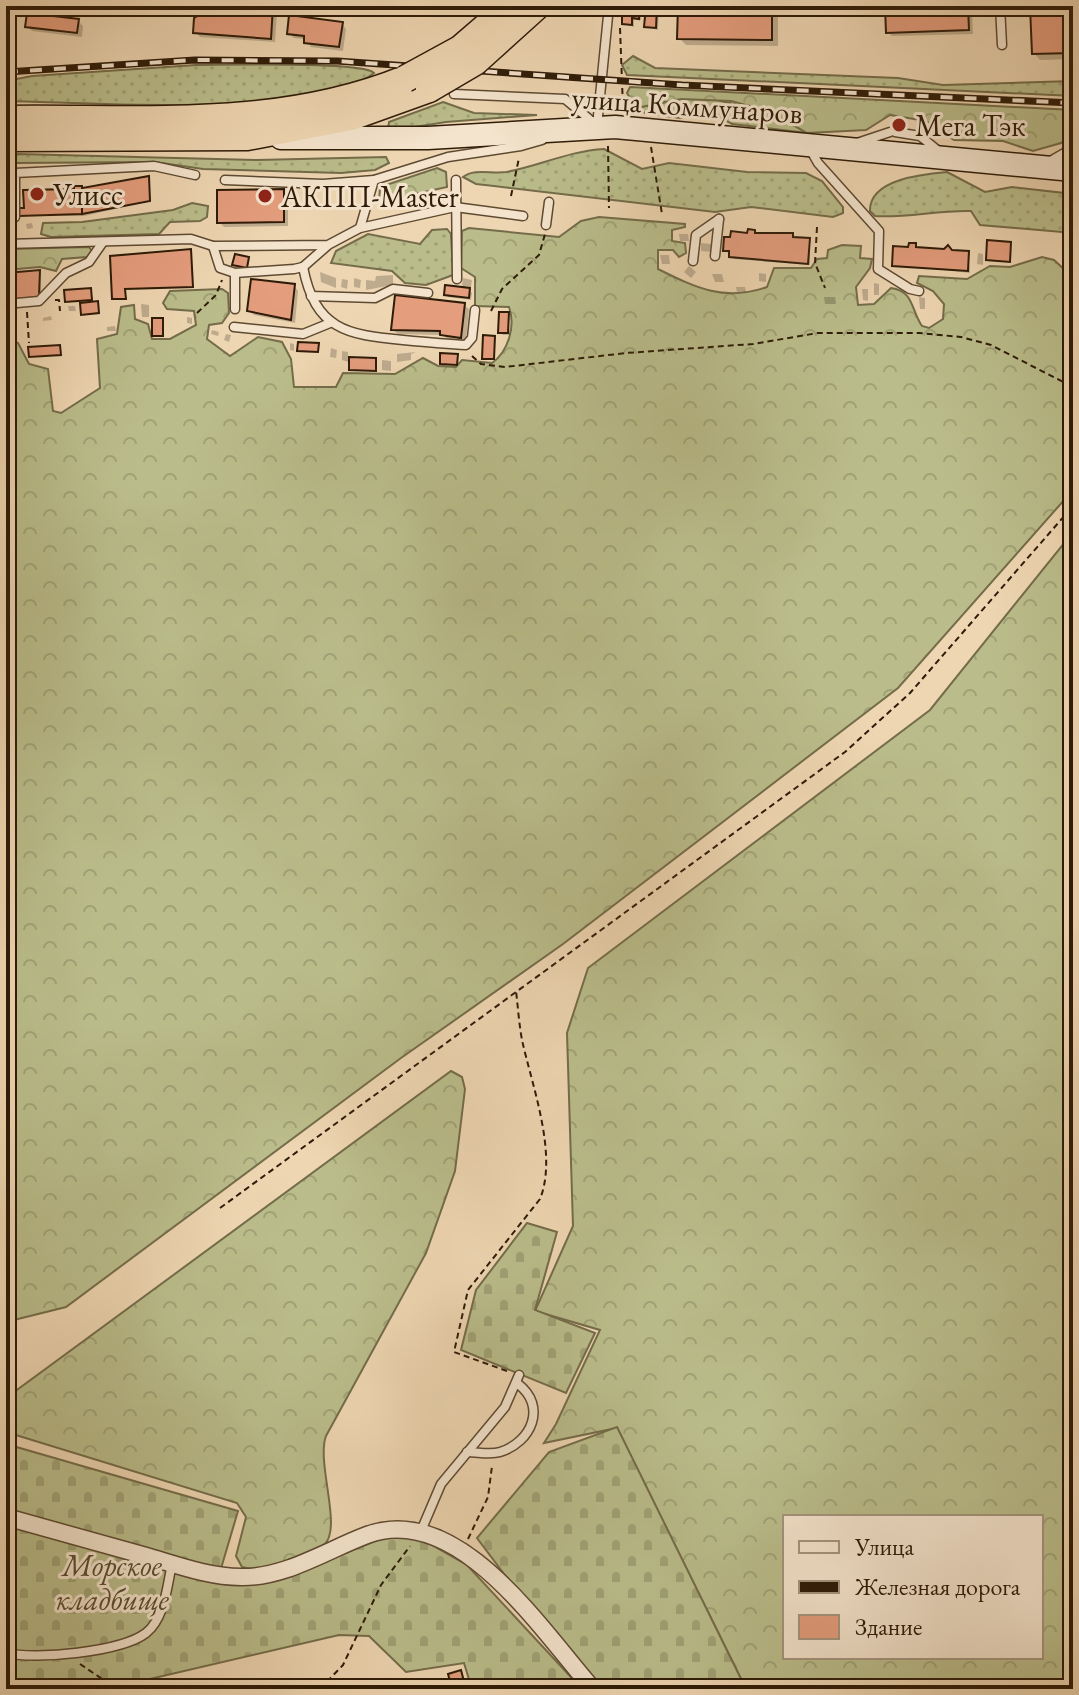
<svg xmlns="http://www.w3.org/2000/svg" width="1079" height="1695" font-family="'EB Garamond',serif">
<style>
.grass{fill:url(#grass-dots);stroke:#746c4a;stroke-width:2}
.forest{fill:url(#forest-crowns);stroke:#746c4a;stroke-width:2;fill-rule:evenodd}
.cemetery{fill:url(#cemetery-stones);stroke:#746c4a;stroke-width:2}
.shadow{fill:#0003}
.building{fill:#e49d7d;stroke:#2e1b08;stroke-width:2}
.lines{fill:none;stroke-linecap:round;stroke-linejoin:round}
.service-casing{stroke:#5e4a32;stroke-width:11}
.minor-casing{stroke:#5e4a32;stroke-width:19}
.secondary-casing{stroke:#2e1b08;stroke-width:25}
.trunk-casing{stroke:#2e1b08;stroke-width:29}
.path{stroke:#2e1b08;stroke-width:2;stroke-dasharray:6 4;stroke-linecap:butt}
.service{stroke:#f4e4cd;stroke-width:8}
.minor{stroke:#f4e4cd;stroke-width:16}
.secondary{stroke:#f4e4cd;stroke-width:22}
.trunk{stroke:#eed6b2;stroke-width:26}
.rail-casing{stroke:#2e1b08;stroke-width:7}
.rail{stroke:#f4e4cd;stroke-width:4;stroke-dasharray:12;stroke-linecap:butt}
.trunk-bridge-casing{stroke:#2e1b08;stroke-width:29;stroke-linecap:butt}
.trunk-bridge{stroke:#eed6b2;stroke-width:26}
.poi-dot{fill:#8f2418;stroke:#f4e4cd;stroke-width:3}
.labels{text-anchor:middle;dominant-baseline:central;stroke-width:6;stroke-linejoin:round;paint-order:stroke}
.street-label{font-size:30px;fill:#2e1b08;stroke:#f4e4cd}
.poi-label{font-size:30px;fill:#2e1b08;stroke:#f4e4cd;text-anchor:start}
.park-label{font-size:30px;font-style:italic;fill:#584c2f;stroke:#f4e4cd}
</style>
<defs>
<pattern id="grass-dots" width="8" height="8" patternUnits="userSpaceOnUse" patternTransform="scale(2)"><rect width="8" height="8" fill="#babd8b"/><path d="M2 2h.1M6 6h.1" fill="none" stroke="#a0a276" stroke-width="1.8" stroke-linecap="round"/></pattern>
<pattern id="forest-crowns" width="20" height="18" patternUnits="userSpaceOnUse" patternTransform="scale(2)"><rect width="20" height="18" fill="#babd8b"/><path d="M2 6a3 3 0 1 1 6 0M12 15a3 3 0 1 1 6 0" fill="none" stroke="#a0a276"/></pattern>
<pattern id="cemetery-stones" width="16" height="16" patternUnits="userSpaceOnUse" patternTransform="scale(2)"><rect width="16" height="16" fill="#babd8b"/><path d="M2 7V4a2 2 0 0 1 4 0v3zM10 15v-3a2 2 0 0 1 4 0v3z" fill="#a0a276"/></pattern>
</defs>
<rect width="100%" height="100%" fill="#eed6b2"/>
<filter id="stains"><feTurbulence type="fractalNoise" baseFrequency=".0025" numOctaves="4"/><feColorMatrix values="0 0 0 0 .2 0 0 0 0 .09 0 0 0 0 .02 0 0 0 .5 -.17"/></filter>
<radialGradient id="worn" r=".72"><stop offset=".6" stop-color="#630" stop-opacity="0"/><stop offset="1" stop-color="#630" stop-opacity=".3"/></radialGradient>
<g class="grass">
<polygon points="633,56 655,68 898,78 943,85 1073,81 1073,96 627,75 622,65"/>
<path d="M 196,65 C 222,65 363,61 374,73 C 314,120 86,102 6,101 L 6,81 L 32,76 Z"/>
<polygon points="707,98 768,111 807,133 732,124 708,110 680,118 645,113 636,108 681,99"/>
<polygon points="443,102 474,113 537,115 446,122 390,131 388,129 389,122"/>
<path d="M 604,149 L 642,169 L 669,163 L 747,172 L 806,173 L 822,181 L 843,207 L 843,213 L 833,217 L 751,207 L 715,212 L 494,186 L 476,184 L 463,177 C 474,168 492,174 506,172 C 539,166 569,151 604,149 Z"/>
<polygon points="18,154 257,160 386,157 389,163 375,170 341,173 203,169 155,162 15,163 12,159"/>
<path d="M 947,172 L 985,192 L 1012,187 L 1073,194 L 1073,233 L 980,225 L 971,211 C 938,210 907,218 875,216 L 870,211 C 869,179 924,174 947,172 Z"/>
<polygon points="192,203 208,206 207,217 200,221 170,222 159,234 51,237 41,234 43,223 82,222 173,210"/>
<polygon points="447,229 451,234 453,275 426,285 405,283 392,271 331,263 336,251 368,234 420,244 432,230"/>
</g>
<g class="forest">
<polygon points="630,87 1073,110 1073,133 1061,143 1033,151 1003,141 954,140 926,121 890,115 866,130 807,133 769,111 731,101 681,99 636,108 627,93"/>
<polygon points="437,168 446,172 447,187 379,202 380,187"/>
<path d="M 599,217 L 685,224 L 685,227 L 672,230 L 672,241 L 685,243 L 686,253 L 679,257 L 673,250 L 658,250 L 658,269 C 696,288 725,302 767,287 L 774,268 L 811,268 L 817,259 L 827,258 L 828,250 L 842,245 L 861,246 L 860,258 L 872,259 L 870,268 L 856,287 L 858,305 L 874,304 L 891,288 C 914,291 911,310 922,326 L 929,328 L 943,319 L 944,304 L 933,291 L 917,283 L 919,276 L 967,279 L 990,266 L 1010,267 L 1042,257 L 1054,260 L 1066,271 L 1073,295 L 1068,322 L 1073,332 L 1073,490 L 898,688 L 563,944 L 401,1058 L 66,1307 L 6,1322 L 6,337 L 18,343 L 29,364 L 48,369 L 53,411 L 61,413 L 100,388 L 97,339 L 117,334 L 121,307 L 134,305 L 135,319 L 148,324 L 152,339 L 170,339 L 196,325 L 194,311 L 167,309 L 163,303 L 170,291 L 222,289 L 228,293 L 229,313 L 222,323 L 209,325 L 207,339 L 230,356 L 258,337 L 282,342 L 291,359 L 294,387 L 336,387 L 343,373 L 395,374 L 423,358 L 438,366 L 456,367 L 462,360 L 492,363 C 508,352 516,326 509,307 L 475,306 L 475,277 L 461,268 L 462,231 L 469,228 L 559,237 L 581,221 Z"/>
<polygon points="89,247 92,251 87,257 62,259 56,271 40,267 6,270 6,249"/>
<path d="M 1073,532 L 1073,1689 L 746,1689 L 617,1428 L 544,1443 L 556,1424 L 600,1330 L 535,1311 L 573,1226 L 567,1033 L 588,968 L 930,710 ZM 785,1517 L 1041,1517 L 1041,1657 L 785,1657 Z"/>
<path d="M 451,1071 L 462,1077 L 465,1089 L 455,1171 L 426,1253 L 326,1436 C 316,1463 343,1529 324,1545 C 316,1552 300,1556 290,1559 C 275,1565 258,1572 242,1567 L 236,1556 L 246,1517 L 237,1503 L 6,1432 L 6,1398 Z"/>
</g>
<g class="cemetery">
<polygon points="527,1223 557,1232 535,1310 595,1333 566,1393 461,1350 476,1290"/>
<polygon points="617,1427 746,1689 602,1689 547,1631 477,1538 549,1452"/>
<polygon points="6,1444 238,1511 217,1582 299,1571 388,1536 421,1539 467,1565 582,1689 472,1689 464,1663 406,1672 369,1636 339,1635 107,1689 6,1689"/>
</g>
<g class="shadow">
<polygon points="218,6 272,6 277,11 275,42 200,37 196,32"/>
<polygon points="624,6 642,6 641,20 634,20 634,27 624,24"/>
<polygon points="648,6 659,6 658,30 646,27"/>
<polygon points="680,6 778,6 778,46 686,45 679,38"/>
<polygon points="1032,6 1073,6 1073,59 1040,60 1034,53"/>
<polygon points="967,8 972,12 973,34 892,36 888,32"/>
<polygon points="78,21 83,26 82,37 32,31 27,26"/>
<polygon points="342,24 346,29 343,51 311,47 306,39 294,38 289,33"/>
<polygon points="892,120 907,121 908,131 892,132"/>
<polygon points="149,179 150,201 84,216 21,215 26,210 25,192 83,190"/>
<polygon points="283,191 288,195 288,226 224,227 219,222"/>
<polygon points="32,223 33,228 27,229 26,224"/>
<polygon points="754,232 757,235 792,235 809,240 810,265 734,259 725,250"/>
<polygon points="6,234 15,234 16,238 6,238"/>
<polygon points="679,234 688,234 689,241 680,241"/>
<polygon points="701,243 712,244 712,252 701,251"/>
<polygon points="916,249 968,253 970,273 894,265"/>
<polygon points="978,253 983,254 983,265 977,264"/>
<polygon points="660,255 669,255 670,264 662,264"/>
<polygon points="689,266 696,272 691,278 684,272"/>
<polygon points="40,272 41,299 6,275"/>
<polygon points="320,272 336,278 336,288 321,282"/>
<polygon points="759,273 766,274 766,282 759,281"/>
<polygon points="712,274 722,274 724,282 715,282"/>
<polygon points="376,276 393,275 393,285 366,290 366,280 375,281"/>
<polygon points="354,278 361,280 360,288 354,287"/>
<polygon points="463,278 472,280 471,287 465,286 472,293 471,300 448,297 446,294 467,290 462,285"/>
<polygon points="342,279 348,280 347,289 341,287"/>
<polygon points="874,283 879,284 879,295 874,295"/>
<polygon points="294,286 298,291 295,323 254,315 249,311"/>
<polygon points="736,287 745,287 746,292 737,292"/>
<polygon points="862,289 868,289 868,301 863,300"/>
<polygon points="824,297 835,297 836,304 825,304"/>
<polygon points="919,297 925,298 925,309 920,309"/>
<polygon points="141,304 149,305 149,317 142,317"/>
<polygon points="464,305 469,309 466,341 447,339 443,335 398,334 393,330"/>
<polygon points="68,306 75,306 76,311 69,311"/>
<polygon points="508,314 510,335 503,335 500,332"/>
<polygon points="51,316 52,320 43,321 43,318"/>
<polygon points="187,317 192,318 192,324 187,323"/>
<polygon points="115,326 116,331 107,331 107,327"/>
<polygon points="212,330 219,332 218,336 211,334"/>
<polygon points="226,334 231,335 229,342 224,340"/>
<polygon points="290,343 294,344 294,351 290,350"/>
<polygon points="331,348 337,350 336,358 330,357"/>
<polygon points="342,351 348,352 348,359 376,360 376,371 342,360"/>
<polygon points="416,352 411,354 411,360 397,362 397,354"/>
<polygon points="382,360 391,361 391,371 382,370"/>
</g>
<g class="building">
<polygon points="214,6 273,6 271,39 193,33 194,18"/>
<polygon points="622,6 639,6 639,19 632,18 632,25 622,24"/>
<polygon points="646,6 657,6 656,28 644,27"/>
<polygon points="678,6 772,6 772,40 677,39"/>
<polygon points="885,6 968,6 969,30 886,33"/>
<polygon points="1030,6 1073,6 1073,53 1032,54"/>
<polygon points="27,13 79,19 77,33 25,27"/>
<polygon points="289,15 343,22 339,47 304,43 304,36 287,34"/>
<polygon points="149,176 150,201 82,214 82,188"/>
<polygon points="74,186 82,186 82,214 19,216 19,208 24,208 23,190 74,189"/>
<polygon points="284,189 284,222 217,223 217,190"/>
<polygon points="748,229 755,230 755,233 793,233 793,237 810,238 808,264 729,257 729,251 723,251 724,237 730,237 731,231 747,233"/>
<polygon points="987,240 1011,242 1010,262 986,260"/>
<polygon points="909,243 916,243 916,247 944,249 948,245 952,250 969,251 968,271 892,266 893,246 908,247"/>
<polygon points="191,249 193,287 125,289 126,299 112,299 110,256"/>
<polygon points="235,254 249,257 247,268 232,265"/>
<polygon points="40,270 39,297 6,300 6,273"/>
<polygon points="251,279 295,284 291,320 247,311"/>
<polygon points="445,285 470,288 469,298 444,295"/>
<polygon points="91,288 92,300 65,302 64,290"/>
<polygon points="395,295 465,303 461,338 440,335 440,331 391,330"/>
<polygon points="98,301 99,313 81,315 80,303"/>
<polygon points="499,312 509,312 508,333 498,333"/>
<rect x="152" y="318" width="11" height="18"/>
<polygon points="483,335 495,336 494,359 482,359"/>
<polygon points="298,342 319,343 318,352 297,351"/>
<polygon points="60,345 61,355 29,357 28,347"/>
<polygon points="440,353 458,354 457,365 440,364"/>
<polygon points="349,357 376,358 376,371 349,370"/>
<polygon points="461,1670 466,1689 452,1689 448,1674"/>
</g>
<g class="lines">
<g class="service-casing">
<g id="service">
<polyline points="1000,6 1002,45"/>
<polyline points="454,94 565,99 594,123"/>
<polyline points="597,126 609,6"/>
<polyline points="895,132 920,136 941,153"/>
<polyline points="857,143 890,132"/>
<polyline points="810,149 818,163 879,231 878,269 910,289 919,291"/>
<polyline points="1047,163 1073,148"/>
<polyline points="225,180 323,184 374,180 448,157 521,146 542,140"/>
<polyline points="456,180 457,279"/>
<polyline points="15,217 15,173 154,166 195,175"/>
<polyline points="546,225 549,202"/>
<polyline points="360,228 455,207 523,216"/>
<polyline points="6,244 191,239 213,246 328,245 360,228 374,180"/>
<polyline points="213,246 220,268 235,273 294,269 303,267 327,246"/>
<polyline points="715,256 719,219"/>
<polyline points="693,261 696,235 719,219"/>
<path d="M 303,267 C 315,329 346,335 403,340 C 424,342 445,344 466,345 L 472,338 L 475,310"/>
<polyline points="311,296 375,298 393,289 428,293"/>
<polyline points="6,304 39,301 66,273 89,262 103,242"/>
<polyline points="235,309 235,273"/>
<polyline points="234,327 303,334 330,323"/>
<path d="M 467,1452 C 478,1452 490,1455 500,1452 C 532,1442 547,1406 518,1384"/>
<polyline points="421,1531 441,1484 505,1407 519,1375"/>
<path d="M 6,1653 C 36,1660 121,1652 146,1633 C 165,1618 167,1586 172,1564"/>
</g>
</g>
<g class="minor-casing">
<path id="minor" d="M 6,1517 C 53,1530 100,1543 146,1556 C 177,1565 209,1577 241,1577 C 285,1578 327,1550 367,1535 C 458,1501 541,1630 593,1689"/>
</g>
<g class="secondary-casing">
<polyline id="secondary" points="281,138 428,138 615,127 1073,170"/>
</g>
<g class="trunk-casing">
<g id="trunk">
<path d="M 6,119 C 142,117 276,131 405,79"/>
<polyline points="6,138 247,137 351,117 429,89"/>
</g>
</g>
<g class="path">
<polyline points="620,28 623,108"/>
<polyline points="608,146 609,208"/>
<polyline points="651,147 662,214"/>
<polyline points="511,196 519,158"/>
<polyline points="817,227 815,263 825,288"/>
<polyline points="55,300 59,300 60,311"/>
<polyline points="491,311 502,289 539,255 545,234"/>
<polyline points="27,312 29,343"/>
<polyline points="197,313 216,295 222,280"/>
<polyline points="472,356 481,364 505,367 626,353 753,344 818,333 919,333 961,337 991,345 1073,387"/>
<polyline points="220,1208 845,752 910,693 1073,506"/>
<path d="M 507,1371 L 454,1352 L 468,1290 L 540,1199 C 558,1154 532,1086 522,1040 C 519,1024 518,1007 516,991"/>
<polyline points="468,1539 488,1497 492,1466"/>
<polyline points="80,1664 117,1689"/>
<polyline points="320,1689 343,1665 381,1585 410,1546"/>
</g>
<use href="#service" class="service"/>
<use href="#minor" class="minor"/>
<use href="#secondary" class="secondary"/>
<use href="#trunk" class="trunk"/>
<g class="rail-casing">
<polyline id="rail" points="6,72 195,60 337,61 682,85 1073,103"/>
</g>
<use href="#rail" class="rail"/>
<g class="trunk-bridge-casing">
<g id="trunk-bridge">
<polyline points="405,79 460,49 510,6"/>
<polyline points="429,89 475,62 537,6"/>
</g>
</g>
<use href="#trunk-bridge" class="trunk-bridge"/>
</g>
<g class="poi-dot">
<circle cx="899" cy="125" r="8"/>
<circle cx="37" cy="194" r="8"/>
<circle cx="265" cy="196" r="8"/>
</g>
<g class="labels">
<g class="street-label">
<text transform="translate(687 105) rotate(4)">улица Коммунаров</text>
</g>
<g class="poi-label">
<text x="915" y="125">Мега Тэк</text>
<text x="53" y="194">Улисс</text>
<text x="281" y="196">АКПП-Master</text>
</g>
<g class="park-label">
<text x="112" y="1565">Морское<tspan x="112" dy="34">кладбище</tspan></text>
</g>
</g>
<rect width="1079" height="1695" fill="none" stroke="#eed6b2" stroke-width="32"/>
<rect x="8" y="8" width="1063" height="1679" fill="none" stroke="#2e1b08" stroke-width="4"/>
<rect x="16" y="16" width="1047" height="1663" fill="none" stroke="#2e1b08" stroke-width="2"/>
<rect x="783" y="1515" width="260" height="144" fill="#f4e4cd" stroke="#a5947e" stroke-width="2"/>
<rect x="799" y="1541" width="40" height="12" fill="#f4e4cd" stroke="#a5947e" stroke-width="2"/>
<text x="855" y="1555" font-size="24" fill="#2e1b08">Улица</text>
<rect x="799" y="1581" width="40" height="12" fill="#2e1b08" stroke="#a5947e" stroke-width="2"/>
<text x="855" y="1595" font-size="24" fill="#2e1b08">Железная дорога</text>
<rect x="799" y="1615" width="40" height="24" fill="#e49d7d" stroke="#a5947e" stroke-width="2"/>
<text x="855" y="1635" font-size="24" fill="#2e1b08">Здание</text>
<rect width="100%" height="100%" filter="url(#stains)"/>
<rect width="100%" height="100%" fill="url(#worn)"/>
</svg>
